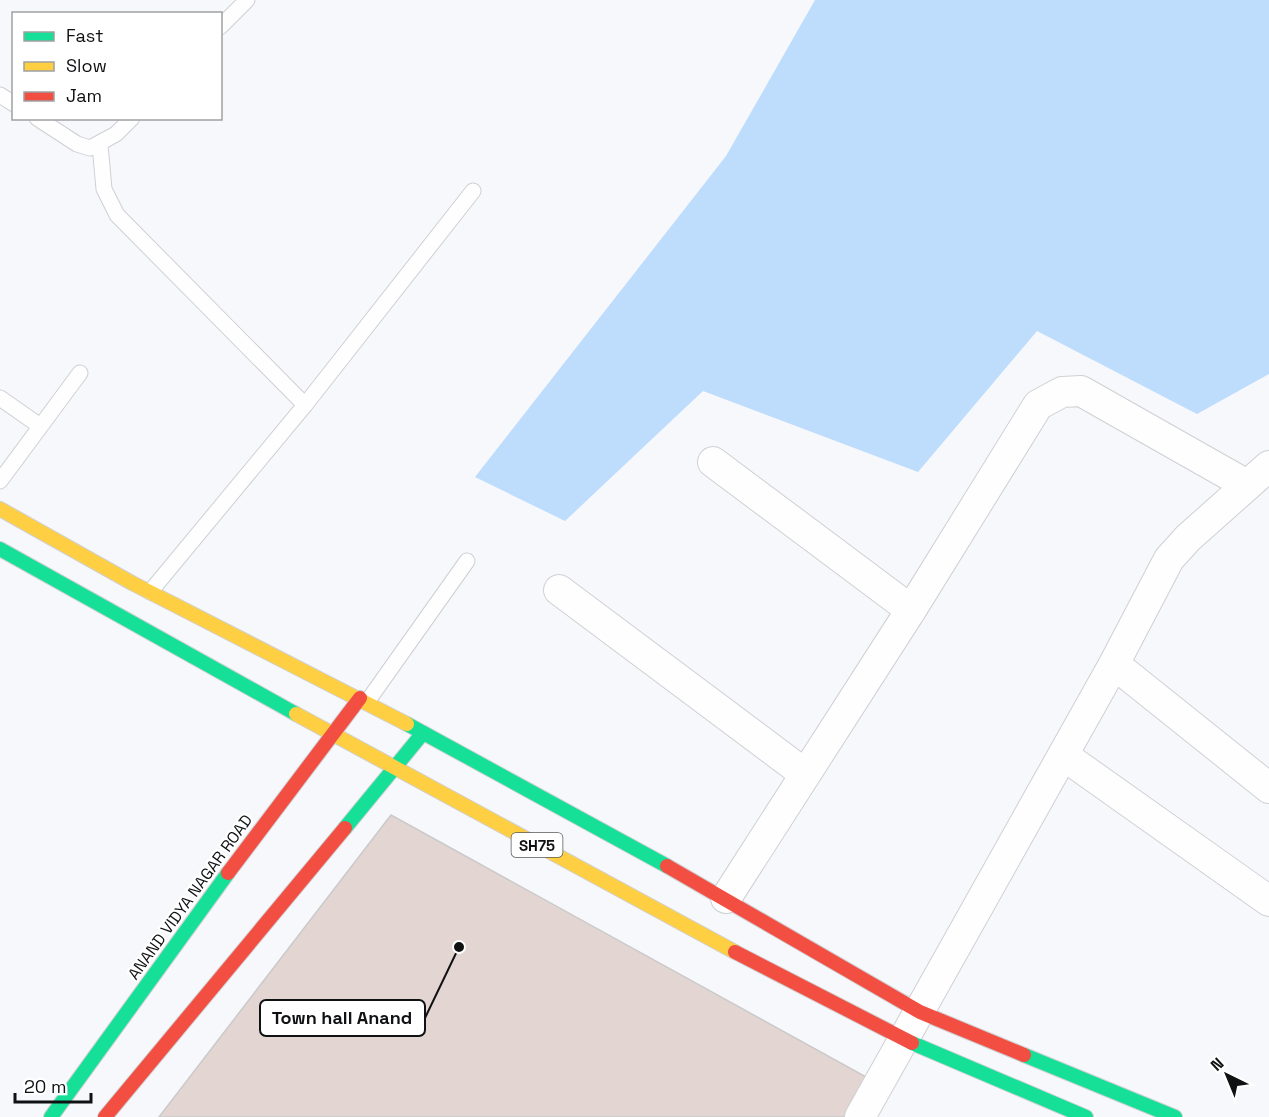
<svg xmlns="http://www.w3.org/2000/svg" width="1269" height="1117" font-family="'Space Grotesk',sans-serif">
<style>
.water{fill:#bedcfc}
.building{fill:#e3d5d2;stroke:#cacacb;stroke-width:1.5}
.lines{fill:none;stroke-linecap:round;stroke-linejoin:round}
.lane-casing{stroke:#cfd0d3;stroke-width:17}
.street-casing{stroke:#cfd0d3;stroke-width:32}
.fast-casing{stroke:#cfd0d3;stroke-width:16}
.slow-casing{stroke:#cfd0d3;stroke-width:16}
.jam-casing{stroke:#cfd0d3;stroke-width:16}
.lane{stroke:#fefeff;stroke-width:15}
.street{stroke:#fefeff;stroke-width:30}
.fast{stroke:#16e098;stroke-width:14}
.slow{stroke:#ffcf43;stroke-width:14}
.jam{stroke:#f24e42;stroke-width:14}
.labels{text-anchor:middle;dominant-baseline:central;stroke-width:4.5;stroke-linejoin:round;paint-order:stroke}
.shield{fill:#fff;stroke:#58585a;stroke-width:1.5}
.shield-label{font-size:15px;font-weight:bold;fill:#101113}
.street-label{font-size:16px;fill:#101113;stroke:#fff}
.leader{fill:none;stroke:#101113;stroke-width:2}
.callout-dot{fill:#101113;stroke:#fff;stroke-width:2}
.callout{fill:#fff;stroke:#101113;stroke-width:2}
.callout-label{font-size:18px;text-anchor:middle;font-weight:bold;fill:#101113}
</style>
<rect width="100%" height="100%" fill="#f7f8fc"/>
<polygon class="water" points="815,0 1269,0 1269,374 1197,414 1037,331 918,472 703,391 565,521 475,477 726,156"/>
<polygon class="building" points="391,815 868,1078 845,1117 159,1117"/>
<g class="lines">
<g class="lane-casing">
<g id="lane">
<polyline points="220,27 247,0"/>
<polyline points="0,95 14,104"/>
<polyline points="37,118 77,144 90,148 116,134 132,118"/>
<polyline points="100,145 104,189 117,215 305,405"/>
<polyline points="0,398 40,426"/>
<polyline points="0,481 80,373"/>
<polyline points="150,592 305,405 473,191"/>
<polyline points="367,702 467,561"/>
</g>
</g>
<g class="street-casing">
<g id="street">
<polyline points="713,462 911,610"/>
<polyline points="559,590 805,774"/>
<polyline points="1114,664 1269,788"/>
<polyline points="1063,755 1269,901"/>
<polyline points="726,898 911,610 1038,405 1062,392 1081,391 1247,485"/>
<polyline points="860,1117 1114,664 1169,559 1188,538 1269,466"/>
</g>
</g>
<g class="fast-casing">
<g id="fast">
<polyline points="0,549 296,714"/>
<polyline points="407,724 667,866"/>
<polyline points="345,828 423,733"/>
<polyline points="912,1043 1086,1117"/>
<polyline points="1024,1055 1175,1117"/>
<polyline points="51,1117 228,873"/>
</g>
</g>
<g class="slow-casing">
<g id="slow">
<polyline points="0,509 132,583 407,724"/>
<polyline points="296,714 735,952"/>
</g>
</g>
<g class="jam-casing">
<g id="jam">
<polyline points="667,866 920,1012 1024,1055"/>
<polyline points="228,873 360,698"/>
<polyline points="735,952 912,1043"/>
<polyline points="105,1117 345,828"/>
</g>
</g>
<use href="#lane" class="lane"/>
<use href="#street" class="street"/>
<use href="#fast" class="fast"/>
<use href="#slow" class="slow"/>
<use href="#jam" class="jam"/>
</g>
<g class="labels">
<rect class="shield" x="511.5" y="833" width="51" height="24" rx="4.5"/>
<g class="shield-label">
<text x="537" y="845">SH75</text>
</g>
<g class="street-label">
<text transform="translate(190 897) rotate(-54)">ANAND VIDYA NAGAR ROAD</text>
</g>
</g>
<path class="leader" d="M459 947L425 1018"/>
<circle class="callout-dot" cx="459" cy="947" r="6"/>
<rect class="callout" x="260" y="1000" width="165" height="36" rx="6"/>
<g class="callout-label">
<text x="342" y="1024">Town hall Anand</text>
</g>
<rect x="12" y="12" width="210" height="108" fill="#ffffff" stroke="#9fa0a1" stroke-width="1.5"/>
<rect x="24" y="32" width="30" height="9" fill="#16e098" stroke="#9fa0a1" stroke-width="1.5"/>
<text x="66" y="42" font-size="18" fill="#101113">Fast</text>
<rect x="24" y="62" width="30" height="9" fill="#ffcf43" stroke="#9fa0a1" stroke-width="1.5"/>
<text x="66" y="72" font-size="18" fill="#101113">Slow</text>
<rect x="24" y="92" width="30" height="9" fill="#f24e42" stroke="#9fa0a1" stroke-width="1.5"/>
<text x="66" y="102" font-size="18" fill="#101113">Jam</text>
<g transform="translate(1227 1075) rotate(317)" stroke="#ffffff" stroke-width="4.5" paint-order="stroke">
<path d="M0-4.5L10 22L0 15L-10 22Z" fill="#101113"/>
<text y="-9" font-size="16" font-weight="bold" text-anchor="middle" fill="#101113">N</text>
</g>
<path d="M15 1093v9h76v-9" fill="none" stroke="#101113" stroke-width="3"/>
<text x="24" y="1093" font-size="18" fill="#101113" stroke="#ffffff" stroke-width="4.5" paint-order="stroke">20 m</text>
</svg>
